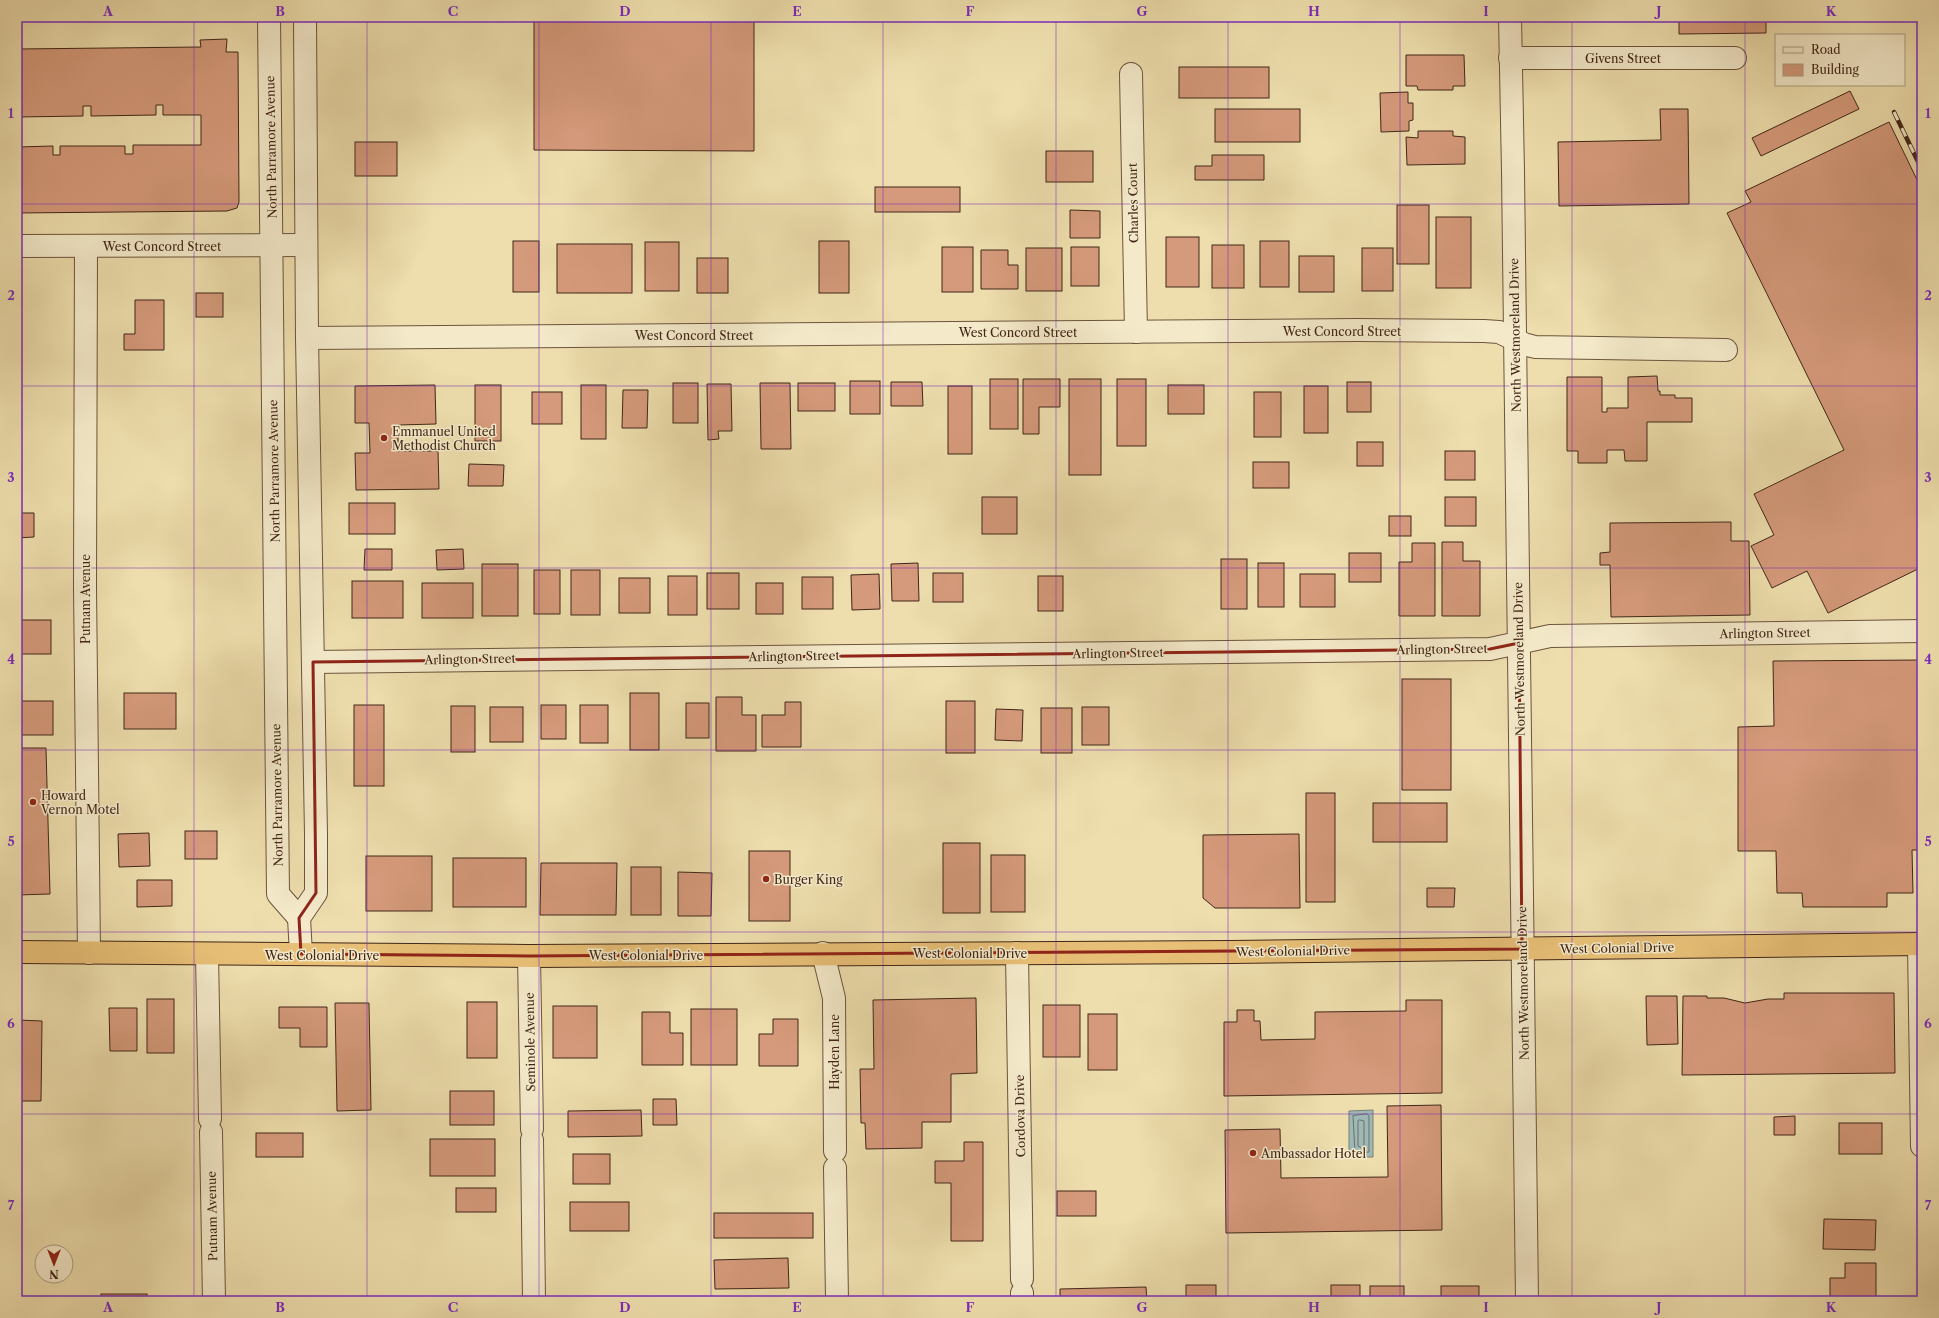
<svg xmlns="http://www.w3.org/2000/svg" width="1939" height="1318" font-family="'Libre Caslon Text',serif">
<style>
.water{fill:#9eb9b5;stroke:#797e76}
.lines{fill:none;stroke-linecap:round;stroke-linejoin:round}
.shore{stroke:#707066;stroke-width:1}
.building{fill:#d59a7b;stroke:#412618}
.minor-casing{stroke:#6c543d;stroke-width:24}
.highway-casing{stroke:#412618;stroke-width:24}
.minor{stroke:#f4eaca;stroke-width:22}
.highway{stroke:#e7bf76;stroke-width:22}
.rail-casing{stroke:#412618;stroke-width:4.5}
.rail{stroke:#f4eaca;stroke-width:3;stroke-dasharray:9;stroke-linecap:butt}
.marked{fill:none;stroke:#8f2418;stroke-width:3;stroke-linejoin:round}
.grid{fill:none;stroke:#7b2cbf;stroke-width:1;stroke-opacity:0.55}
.poi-dot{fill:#8f2418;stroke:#f4eaca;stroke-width:1.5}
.labels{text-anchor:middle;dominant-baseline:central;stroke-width:3;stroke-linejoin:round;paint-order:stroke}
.street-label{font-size:12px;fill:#412618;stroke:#f4eaca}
.poi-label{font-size:12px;fill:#412618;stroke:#f4eaca;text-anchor:start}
.neatline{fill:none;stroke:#7b2cbf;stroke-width:1.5}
.grid-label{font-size:13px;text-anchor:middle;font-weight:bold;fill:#7b2cbf}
</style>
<rect width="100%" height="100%" fill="#eedead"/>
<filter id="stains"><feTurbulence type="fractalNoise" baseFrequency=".005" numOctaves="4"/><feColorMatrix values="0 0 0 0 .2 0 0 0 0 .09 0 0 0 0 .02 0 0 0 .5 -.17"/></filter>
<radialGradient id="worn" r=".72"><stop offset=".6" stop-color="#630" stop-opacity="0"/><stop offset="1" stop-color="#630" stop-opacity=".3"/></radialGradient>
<polygon class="water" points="1373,1110 1373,1157 1349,1157 1349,1111"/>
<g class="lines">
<g class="shore">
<polygon points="1367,1114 1369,1116 1369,1152 1355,1153 1353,1116"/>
<polygon points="1360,1120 1364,1121 1364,1146 1362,1148 1358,1146 1358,1121"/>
</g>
</g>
<g class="building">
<polygon points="534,17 754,17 754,151 534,150"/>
<rect x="1304" y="17" width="90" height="3"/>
<polygon points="1679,17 1766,17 1766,33 1679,34"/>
<polygon points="227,39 226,52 238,52 239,202 237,208 227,211 17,213 17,147 53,146 53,155 60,155 60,146 125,146 125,154 133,154 133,145 201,145 201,115 163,115 163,105 156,105 156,115 91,116 91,106 83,106 83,116 17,117 17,49 201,47 200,40"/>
<polygon points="1406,55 1464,55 1465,86 1453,86 1453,90 1418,90 1417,86 1406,86"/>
<rect x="1179" y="67" width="90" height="31"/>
<polygon points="1850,91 1859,109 1761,156 1752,138"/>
<polygon points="1408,92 1408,103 1413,103 1413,120 1409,121 1409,131 1381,132 1380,93"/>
<rect x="1215" y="109" width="85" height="33"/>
<polygon points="1660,109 1688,109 1689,204 1559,206 1558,142 1661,140"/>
<polygon points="1889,122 1922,190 1922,567 1828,613 1807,571 1772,588 1751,546 1774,535 1754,494 1844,450 1727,213 1751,202 1745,191"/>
<polygon points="1418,131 1453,131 1453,136 1465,137 1465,164 1407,165 1406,137 1418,138"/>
<rect x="355" y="142" width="42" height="34"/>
<rect x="1046" y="151" width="47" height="31"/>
<polygon points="1212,155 1264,155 1264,180 1195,180 1195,166 1212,166"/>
<rect x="875" y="187" width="85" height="25"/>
<rect x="1397" y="205" width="32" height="59"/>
<polygon points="1070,210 1100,211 1100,238 1070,238"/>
<rect x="1436" y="217" width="35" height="71"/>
<rect x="1166" y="237" width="33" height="50"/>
<rect x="513" y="241" width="26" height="51"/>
<rect x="819" y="241" width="30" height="52"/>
<rect x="1260" y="241" width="29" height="46"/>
<rect x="645" y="242" width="34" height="49"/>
<rect x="557" y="244" width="75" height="49"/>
<rect x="1212" y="245" width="32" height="43"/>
<rect x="942" y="247" width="31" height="45"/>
<rect x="1071" y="247" width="28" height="39"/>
<rect x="1026" y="248" width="36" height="43"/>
<rect x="1362" y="248" width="31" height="43"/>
<polygon points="981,250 1008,250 1008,265 1018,265 1018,289 981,289"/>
<rect x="1299" y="256" width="35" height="36"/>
<rect x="697" y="258" width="31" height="35"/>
<rect x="196" y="293" width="27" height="24"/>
<polygon points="135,300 164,300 164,350 124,350 124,334 135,334"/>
<polygon points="1657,376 1658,391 1660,391 1660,395 1675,395 1675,398 1692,398 1692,422 1647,422 1647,461 1625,461 1624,450 1607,450 1607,463 1578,463 1578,451 1567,451 1567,377 1602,377 1602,412 1607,412 1607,408 1628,408 1628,377"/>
<rect x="990" y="379" width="28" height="50"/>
<polygon points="1023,379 1060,379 1060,407 1039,407 1039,434 1023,434"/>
<rect x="1069" y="379" width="32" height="96"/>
<rect x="1117" y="379" width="29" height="67"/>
<rect x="850" y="381" width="30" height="33"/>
<polygon points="891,382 922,382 923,406 891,406"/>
<rect x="1347" y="382" width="24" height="30"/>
<rect x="673" y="383" width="25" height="40"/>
<polygon points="760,383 790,383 791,449 761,449"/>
<rect x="798" y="383" width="37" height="28"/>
<polygon points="707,384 731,384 732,431 718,431 719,439 708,440"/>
<polygon points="435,385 436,424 398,425 398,451 438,451 439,489 356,490 355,453 370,453 369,423 355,423 355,386"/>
<rect x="475" y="385" width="26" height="56"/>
<rect x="581" y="385" width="25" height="54"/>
<rect x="1168" y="385" width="36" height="29"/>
<rect x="948" y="386" width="24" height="68"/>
<rect x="1304" y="386" width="24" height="47"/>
<polygon points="623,390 648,390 647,428 622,428"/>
<rect x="532" y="392" width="30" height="32"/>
<rect x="1254" y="392" width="27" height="45"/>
<rect x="1357" y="442" width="26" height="24"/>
<rect x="1445" y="451" width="30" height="29"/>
<rect x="1253" y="462" width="36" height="26"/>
<polygon points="469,464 504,465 503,486 468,486"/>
<rect x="982" y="497" width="35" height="37"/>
<rect x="1445" y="497" width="31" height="29"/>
<rect x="349" y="503" width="46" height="31"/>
<polygon points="17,513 34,513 34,537 17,538"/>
<rect x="1389" y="516" width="22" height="20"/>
<polygon points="1731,522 1731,541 1749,541 1750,615 1611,617 1610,565 1600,565 1600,553 1610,552 1610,523"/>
<polygon points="1442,542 1463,542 1463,561 1480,561 1480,616 1442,616"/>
<polygon points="1412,543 1435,543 1435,616 1399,616 1399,562 1412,562"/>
<polygon points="365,549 392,549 392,570 364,570"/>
<polygon points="463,549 464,569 437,570 436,550"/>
<rect x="1349" y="553" width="32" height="29"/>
<rect x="1221" y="559" width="26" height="50"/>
<polygon points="918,563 919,601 892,601 891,564"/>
<rect x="1258" y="563" width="26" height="44"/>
<rect x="482" y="564" width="36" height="52"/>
<rect x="534" y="570" width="26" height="44"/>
<rect x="571" y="570" width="29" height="45"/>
<rect x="707" y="573" width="32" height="36"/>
<rect x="933" y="573" width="30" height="29"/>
<polygon points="879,574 880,609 852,610 851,575"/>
<rect x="1300" y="574" width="35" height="33"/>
<rect x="668" y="576" width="29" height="39"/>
<rect x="1038" y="576" width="25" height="35"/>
<rect x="802" y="577" width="31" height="32"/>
<rect x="619" y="578" width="31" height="35"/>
<rect x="352" y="581" width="51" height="37"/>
<rect x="422" y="583" width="51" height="35"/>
<rect x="756" y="583" width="27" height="31"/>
<rect x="17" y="620" width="34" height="34"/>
<polygon points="1922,660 1922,850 1912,850 1913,893 1887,893 1887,907 1803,907 1802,893 1777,893 1776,851 1738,851 1738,727 1774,726 1773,661"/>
<rect x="1402" y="679" width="49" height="111"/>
<rect x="124" y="693" width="52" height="36"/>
<rect x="630" y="693" width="29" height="57"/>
<polygon points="716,697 742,697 742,715 756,715 756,751 716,751"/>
<rect x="17" y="701" width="36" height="34"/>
<rect x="946" y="701" width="29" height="52"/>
<polygon points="785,702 801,702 801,747 762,747 762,715 785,715"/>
<rect x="686" y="703" width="23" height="35"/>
<rect x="354" y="705" width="30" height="81"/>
<rect x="541" y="705" width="25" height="34"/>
<rect x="580" y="705" width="28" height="38"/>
<rect x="451" y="706" width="24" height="46"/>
<rect x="490" y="707" width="33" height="35"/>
<rect x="1082" y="707" width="27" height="38"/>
<rect x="1041" y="708" width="31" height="45"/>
<polygon points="996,709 1023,710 1022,741 995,740"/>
<polygon points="17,748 46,748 50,894 17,895 17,839 19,839"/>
<rect x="1306" y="793" width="29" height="109"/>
<rect x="1373" y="803" width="74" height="39"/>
<rect x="185" y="831" width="32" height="28"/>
<polygon points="149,833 150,866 119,867 118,834"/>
<polygon points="1299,834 1300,908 1215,908 1203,898 1203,835"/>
<rect x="943" y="843" width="37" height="70"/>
<rect x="749" y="851" width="41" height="70"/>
<rect x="991" y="855" width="34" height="57"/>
<rect x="366" y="856" width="66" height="55"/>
<rect x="453" y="858" width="73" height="49"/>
<polygon points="541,863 617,863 616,915 540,915"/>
<rect x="631" y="867" width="30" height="48"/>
<polygon points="678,872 712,873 711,916 678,916"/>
<polygon points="137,880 172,880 172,906 137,907"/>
<polygon points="1427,888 1455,888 1454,907 1427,907"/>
<polygon points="1784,993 1894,993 1895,1073 1682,1075 1683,996 1707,996 1707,998 1724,998 1745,1003 1768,999 1784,999"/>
<polygon points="1646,996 1677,996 1678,1044 1647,1045"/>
<polygon points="976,998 977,1073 951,1074 951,1122 922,1122 922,1148 866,1149 865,1123 861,1123 860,1069 874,1069 873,1000"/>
<rect x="147" y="999" width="27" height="54"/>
<polygon points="1406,1000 1442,1000 1442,1093 1224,1096 1224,1022 1237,1022 1237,1010 1254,1010 1254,1021 1260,1021 1261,1040 1315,1039 1315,1012 1406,1011"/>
<rect x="467" y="1002" width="30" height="56"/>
<polygon points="335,1003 369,1003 371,1110 337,1111"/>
<rect x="1043" y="1005" width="37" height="52"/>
<rect x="553" y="1006" width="44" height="52"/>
<polygon points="279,1007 327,1007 327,1047 300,1047 300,1028 279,1028"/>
<polygon points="109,1008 137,1008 137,1051 110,1051"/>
<rect x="691" y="1009" width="46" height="56"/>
<polygon points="642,1012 670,1012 670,1033 683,1033 683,1065 642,1065"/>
<rect x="1088" y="1014" width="29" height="56"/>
<polygon points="773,1019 798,1019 798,1066 759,1066 759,1034 773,1034"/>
<polygon points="17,1020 42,1021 41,1101 17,1101"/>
<rect x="450" y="1091" width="44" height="34"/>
<polygon points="653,1099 676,1099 677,1125 653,1125"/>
<polygon points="1441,1105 1442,1230 1226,1233 1225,1130 1280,1129 1281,1178 1388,1177 1387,1106"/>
<polygon points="641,1110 642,1136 568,1137 568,1111"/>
<polygon points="1795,1116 1795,1135 1774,1135 1774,1117"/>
<rect x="1839" y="1123" width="43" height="31"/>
<rect x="256" y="1133" width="47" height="24"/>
<rect x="430" y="1139" width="65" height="37"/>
<polygon points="964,1142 983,1142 983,1241 951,1241 951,1183 935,1183 935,1161 964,1161"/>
<rect x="573" y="1154" width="37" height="30"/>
<rect x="456" y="1188" width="40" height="24"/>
<rect x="1057" y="1191" width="39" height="25"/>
<rect x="570" y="1202" width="59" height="29"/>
<rect x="714" y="1213" width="99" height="25"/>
<polygon points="1824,1219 1876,1220 1875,1250 1823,1249"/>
<polygon points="788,1258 789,1288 715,1289 714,1260"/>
<polygon points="1845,1263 1876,1263 1876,1299 1830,1299 1830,1278 1845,1278"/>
<rect x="1186" y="1285" width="30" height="16"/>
<rect x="1331" y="1285" width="29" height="16"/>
<rect x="1370" y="1286" width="34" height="15"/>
<rect x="1441" y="1286" width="38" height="15"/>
<polygon points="1146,1287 1147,1301 1060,1301 1060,1289"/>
<rect x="101" y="1294" width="46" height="7"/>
</g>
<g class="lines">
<g class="minor-casing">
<g id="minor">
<polyline points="269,17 278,894 299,918"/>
<polyline points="1510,17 1513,172 1527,1301"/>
<polyline points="1510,58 1735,58"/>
<polyline points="1131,74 1136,332"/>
<polyline points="17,246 306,245"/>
<polyline points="86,246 85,587 89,953"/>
<polyline points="307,338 1357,330 1484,331 1499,332 1524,344 1535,347 1726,350"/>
<polyline points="313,662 1490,649 1550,636 1922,631"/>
<polyline points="1919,944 1922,1146"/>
<polyline points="823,953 834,998 835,1151"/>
<polyline points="1017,953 1022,1279"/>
<polyline points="207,954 210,1119"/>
<polyline points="301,954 299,918 316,893 316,834 307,338 305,17"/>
<polyline points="529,956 532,1129"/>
<polyline points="211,1132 214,1301"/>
<polyline points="532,1140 534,1301"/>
<polyline points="835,1168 837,1301"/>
<polyline points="1022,1293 1022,1301"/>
</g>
</g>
<g class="highway-casing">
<polyline id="highway" points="17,952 529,956 1231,952 1922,944"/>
</g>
<use href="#minor" class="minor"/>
<use href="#highway" class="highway"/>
<g class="rail-casing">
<polyline id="rail" points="1894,112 1922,170"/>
</g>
<use href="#rail" class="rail"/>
</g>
<path class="marked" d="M 1519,643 L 1522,949 L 529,956 L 301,954 L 299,918 L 316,893 L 313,662 L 1490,649 Z"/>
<path class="grid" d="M 194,17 L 194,1301M 367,17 L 367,1301M 539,17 L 539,1301M 711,17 L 711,1301M 883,17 L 883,1301M 1056,17 L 1056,1301M 1228,17 L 1228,1301M 1400,17 L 1400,1301M 1572,17 L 1572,1301M 1745,17 L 1745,1301M 17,204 L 1922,204M 17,386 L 1922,386M 17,568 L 1922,568M 17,750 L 1922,750M 17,932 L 1922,932M 17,1114 L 1922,1114"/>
<g class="poi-dot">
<circle cx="384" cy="438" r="4"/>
<circle cx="33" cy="802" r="4"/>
<circle cx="766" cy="879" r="4"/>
<circle cx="1253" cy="1153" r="4"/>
</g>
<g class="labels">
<g class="street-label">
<text x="1623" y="58">Givens Street</text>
<text transform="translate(271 147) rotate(-91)">North Parramore Avenue</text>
<text transform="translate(1133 203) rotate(-91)">Charles Court</text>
<text x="162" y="246">West Concord Street</text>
<text x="1342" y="331">West Concord Street</text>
<text x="1018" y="332">West Concord Street</text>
<text x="694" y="335">West Concord Street</text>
<text transform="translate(1515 335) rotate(-91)">North Westmoreland Drive</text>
<text transform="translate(274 471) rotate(-91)">North Parramore Avenue</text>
<text transform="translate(85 599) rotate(-90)">Putnam Avenue</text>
<text transform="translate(1765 633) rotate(-1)">Arlington Street</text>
<text transform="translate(1442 649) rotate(-1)">Arlington Street</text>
<text transform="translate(1118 653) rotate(-1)">Arlington Street</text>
<text transform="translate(794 656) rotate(-1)">Arlington Street</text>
<text transform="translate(470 659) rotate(-1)">Arlington Street</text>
<text transform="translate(1519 659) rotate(-91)">North Westmoreland Drive</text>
<text transform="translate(277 795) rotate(-91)">North Parramore Avenue</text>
<text transform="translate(1617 948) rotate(-1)">West Colonial Drive</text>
<text transform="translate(1293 951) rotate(-1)">West Colonial Drive</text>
<text x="970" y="953">West Colonial Drive</text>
<text x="322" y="955">West Colonial Drive</text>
<text x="646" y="955">West Colonial Drive</text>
<text transform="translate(1523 983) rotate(-91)">North Westmoreland Drive</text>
<text transform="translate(530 1042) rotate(-91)">Seminole Avenue</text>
<text transform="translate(834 1052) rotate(-90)">Hayden Lane</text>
<text transform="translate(1020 1116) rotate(-91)">Cordova Drive</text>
<text transform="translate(212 1216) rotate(-91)">Putnam Avenue</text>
</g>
<g class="poi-label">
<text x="392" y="431">Emmanuel United<tspan x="392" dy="14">Methodist Church</tspan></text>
<text x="41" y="795">Howard<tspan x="41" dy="14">Vernon Motel</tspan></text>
<text x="774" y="879">Burger King</text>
<text x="1261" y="1153">Ambassador Hotel</text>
</g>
</g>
<rect width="1939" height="1318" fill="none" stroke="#eedead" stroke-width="44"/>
<rect x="1775" y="34" width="130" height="52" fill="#f4eaca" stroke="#ac9c83"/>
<rect x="1783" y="47" width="20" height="6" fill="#f4eaca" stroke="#ac9c83"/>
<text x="1811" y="54" font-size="12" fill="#412618">Road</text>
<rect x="1783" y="64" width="20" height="12" fill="#d59a7b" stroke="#ac9c83"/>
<text x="1811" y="74" font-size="12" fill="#412618">Building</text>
<g transform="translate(54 1264) rotate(180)"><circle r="19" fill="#f4eaca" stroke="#ac9c83"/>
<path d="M0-3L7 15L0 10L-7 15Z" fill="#8f2418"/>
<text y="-6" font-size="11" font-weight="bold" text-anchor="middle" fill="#412618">N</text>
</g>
<rect x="22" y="22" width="1895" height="1274" class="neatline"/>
<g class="grid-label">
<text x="108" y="16">A</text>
<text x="280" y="16">B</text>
<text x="453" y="16">C</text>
<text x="625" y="16">D</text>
<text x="797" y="16">E</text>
<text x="970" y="16">F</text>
<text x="1142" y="16">G</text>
<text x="1314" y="16">H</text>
<text x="1486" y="16">I</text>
<text x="1659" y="16">J</text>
<text x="1831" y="16">K</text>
<text x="11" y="118">1</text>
<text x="1928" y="118">1</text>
<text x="11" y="300">2</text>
<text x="1928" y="300">2</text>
<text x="11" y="482">3</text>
<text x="1928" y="482">3</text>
<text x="11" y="664">4</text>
<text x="1928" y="664">4</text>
<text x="11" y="846">5</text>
<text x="1928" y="846">5</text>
<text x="11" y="1028">6</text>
<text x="1928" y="1028">6</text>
<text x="11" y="1210">7</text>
<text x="1928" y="1210">7</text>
<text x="108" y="1312">A</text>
<text x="280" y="1312">B</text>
<text x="453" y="1312">C</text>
<text x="625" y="1312">D</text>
<text x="797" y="1312">E</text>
<text x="970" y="1312">F</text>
<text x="1142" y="1312">G</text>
<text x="1314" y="1312">H</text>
<text x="1486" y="1312">I</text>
<text x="1659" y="1312">J</text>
<text x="1831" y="1312">K</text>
</g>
<rect width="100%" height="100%" filter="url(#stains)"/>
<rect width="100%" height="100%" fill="url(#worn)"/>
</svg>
